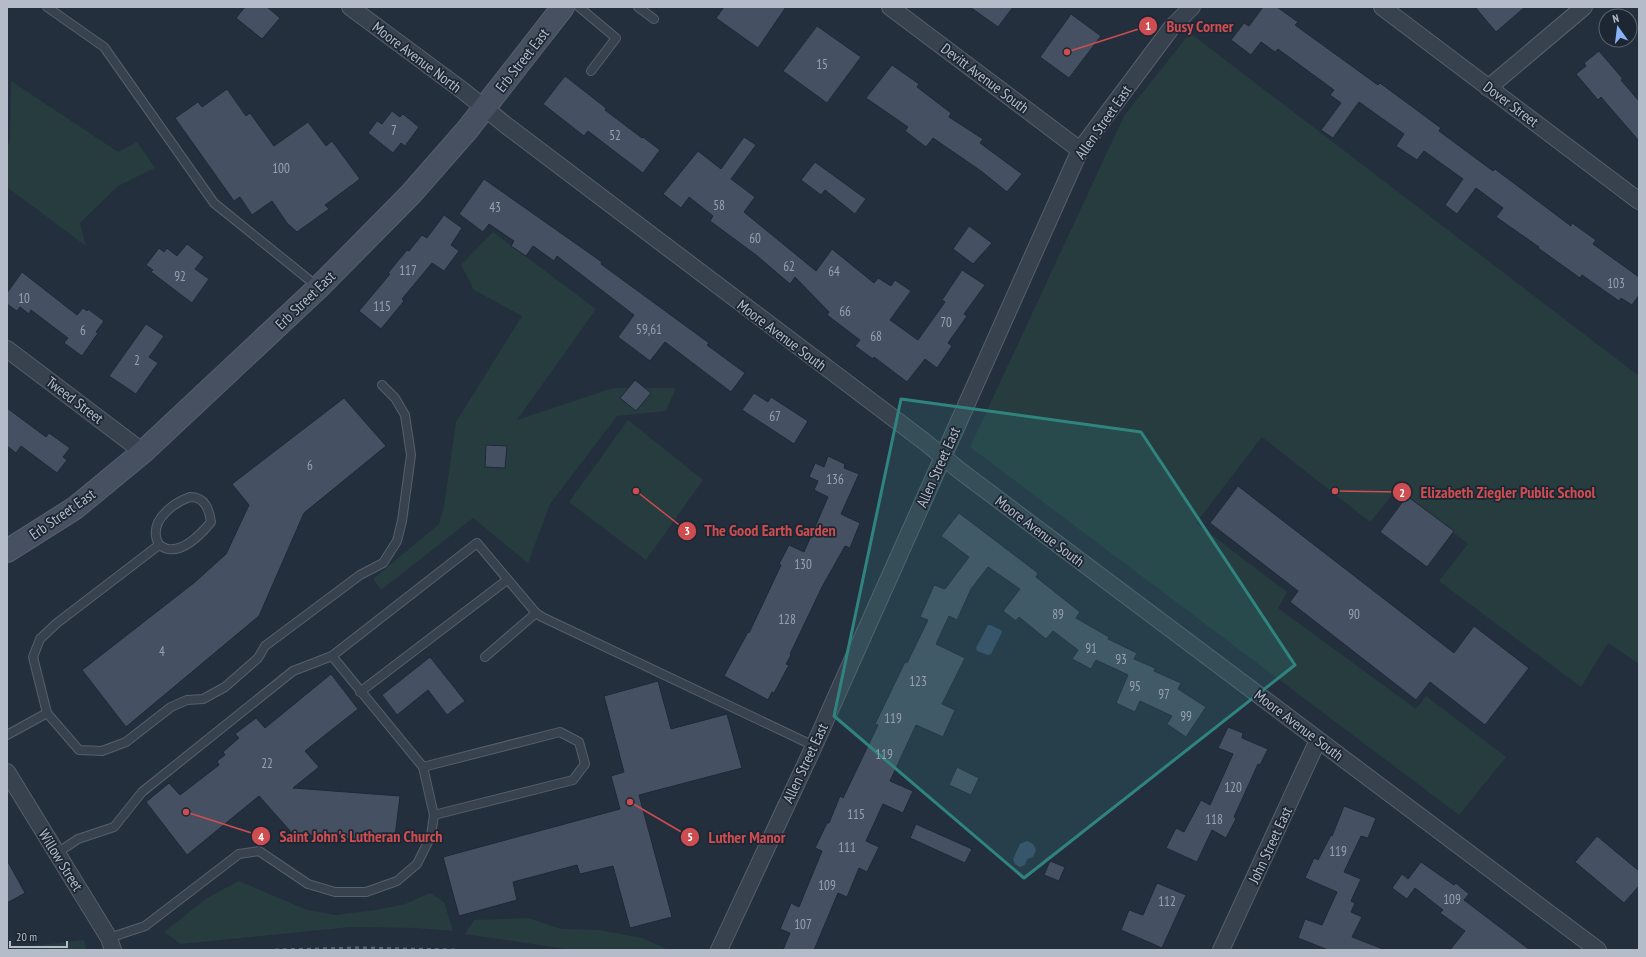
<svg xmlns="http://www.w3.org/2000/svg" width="1646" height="957" font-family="'PT Sans Narrow',sans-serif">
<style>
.green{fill:#263c3f}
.water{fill:#394c67}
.building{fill:#455162;stroke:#1f2835}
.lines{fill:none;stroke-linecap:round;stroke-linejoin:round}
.service-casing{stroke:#565f6c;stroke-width:10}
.minor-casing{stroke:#565f6c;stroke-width:18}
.secondary-casing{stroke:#565f6c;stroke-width:24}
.service{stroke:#38414e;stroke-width:8}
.minor{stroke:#38414e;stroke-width:16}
.secondary{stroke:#465061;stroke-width:22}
.rail{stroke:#5a6575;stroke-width:3;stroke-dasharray:4 4;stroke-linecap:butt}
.marked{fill:#308480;fill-opacity:0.2;stroke:#308480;stroke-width:3;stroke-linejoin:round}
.labels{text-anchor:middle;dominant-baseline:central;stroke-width:3.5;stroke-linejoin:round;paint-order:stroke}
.number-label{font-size:13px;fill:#98a1af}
.street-label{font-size:15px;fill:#b4bcc9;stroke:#1d2633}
.leader{fill:none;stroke:#ce4d50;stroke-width:1.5}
.callout-dot{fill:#ce4d50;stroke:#1d2633;stroke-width:1.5}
.mark-label{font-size:12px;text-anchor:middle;font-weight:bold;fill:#fff}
.callout-label{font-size:16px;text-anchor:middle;font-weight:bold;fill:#ce4d50;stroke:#1d2633;stroke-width:3.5;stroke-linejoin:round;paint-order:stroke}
</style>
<rect width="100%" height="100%" fill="#242f3e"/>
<g class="green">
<polygon points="1190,33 1639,376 1639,664 1608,643 1581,687 1439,581 1468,544 1397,489 1370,522 1262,437 1196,523 1287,592 1278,608 1416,709 1426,696 1506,757 1459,815 970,447 1124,116"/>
<polygon points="11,81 118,152 137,142 155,168 118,186 80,223 86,246 7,187 7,148 10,140"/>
<polygon points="493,232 596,309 517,420 613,388 676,388 666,411 617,416 550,504 528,563 473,518 381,590 373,579 439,524 444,507 456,422 522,316 474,290 461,265"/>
<polygon points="628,420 703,480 646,560 569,502"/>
<polygon points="239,881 307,910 335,915 376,910 405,904 430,893 444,902 453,931 416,928 350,927 181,944 164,932 207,898"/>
<polygon points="528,918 561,929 599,930 642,938 669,950 573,950 465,934 474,920"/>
<polygon points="84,940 86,949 7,950 7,949"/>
</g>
<g class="water">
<polygon points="988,625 990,625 1001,630 1002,632 991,654 988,655 977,651 976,648"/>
<polygon points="1027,841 1033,844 1036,850 1033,857 1027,859 1025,865 1020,867 1015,864 1013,859 1020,844"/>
</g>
<g class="building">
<polygon points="245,7 267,7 280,18 262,39 236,18"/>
<polygon points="724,7 786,7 758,48 716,18"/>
<polygon points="970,7 1013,7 998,27"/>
<polygon points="1263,7 1277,7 1298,22 1295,25 1378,85 1380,83 1441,128 1439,131 1493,171 1495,169 1571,226 1572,223 1596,240 1593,244 1639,277 1639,295 1632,305 1621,298 1619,301 1582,275 1580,278 1538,248 1539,247 1496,217 1503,208 1476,188 1457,214 1445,205 1463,179 1424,151 1417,160 1396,146 1404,134 1359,102 1333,138 1321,130 1341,103 1330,95 1334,90 1278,49 1275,52 1261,42 1251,55 1231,40 1244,23 1249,26"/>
<polygon points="1475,7 1525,7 1496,32"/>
<polygon points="1071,14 1101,36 1069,78 1040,57"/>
<polygon points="817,26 861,57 827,103 783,71"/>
<polygon points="1599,51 1623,79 1621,80 1639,101 1639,141 1601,97 1598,100 1576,74 1586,66 1584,63"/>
<polygon points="892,65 919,84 917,87 951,113 949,117 983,139 980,143 1022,174 1007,192 981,171 933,138 926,147 905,131 908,127 866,98"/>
<polygon points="565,76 606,108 605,110 642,138 643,137 660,150 643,173 588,131 584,136 543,104"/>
<polygon points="227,89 246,116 250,113 274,146 308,122 326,146 332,141 360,179 325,205 329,209 297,232 287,223 272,201 252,215 240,197 234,201 175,118 198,102 202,107"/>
<polygon points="392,111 400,117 403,114 419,127 405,146 401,143 393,153 368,133 377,121 382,124"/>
<polygon points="744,137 756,145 731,179 755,197 744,212 816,271 832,249 874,283 878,278 891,286 895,280 911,291 890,320 918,340 945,302 942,300 962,270 985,285 964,314 967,316 948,343 952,346 937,368 925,359 907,382 874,357 873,359 855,346 860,340 827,315 829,312 795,277 790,284 756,255 710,221 713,216 689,197 681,208 663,194 698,151 721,169"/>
<polygon points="815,162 866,199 855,214 825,190 821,195 801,180"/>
<polygon points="484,179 602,262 601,264 709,343 707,345 745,373 731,392 665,342 650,361 618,337 634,315 557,256 554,261 533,246 526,256 511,246 514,241 489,224 483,232 459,214"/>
<polygon points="444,215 462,228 451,245 459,251 444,271 432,263 402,299 404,301 381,329 359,311 390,274 388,273 407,250 409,251 422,235 427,238"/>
<polygon points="969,226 992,243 973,264 953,249"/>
<polygon points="187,244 204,257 195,269 209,279 192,303 151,272 153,270 146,265 159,248 164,252 167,248 177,256"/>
<polygon points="22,272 77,315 83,308 87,311 88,309 104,321 96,332 98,333 82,356 64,343 68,338 31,310 29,314 20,307 17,311 7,304 7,293"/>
<polygon points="146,324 164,336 149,357 158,363 136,394 109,376"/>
<polygon points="635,380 651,393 636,411 620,398"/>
<polygon points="754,393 768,402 771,397 808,421 794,444 742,410"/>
<polygon points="344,398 386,446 304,513 259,616 126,727 82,670 195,582 226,554 249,505 232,484"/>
<polygon points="7,408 46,437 49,433 70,448 63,457 67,460 57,473 21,446 16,453 7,446"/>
<polygon points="486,445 507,446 505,468 485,467"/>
<polygon points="828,456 845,464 844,468 859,474 841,514 860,523 850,548 845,546 822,587 790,654 791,655 786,664 789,665 774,693 772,692 768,700 724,676 748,632 749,633 781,565 779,564 789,545 804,552 828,497 814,490 818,481 809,477 815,463 824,467"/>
<polygon points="1238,486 1454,653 1474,626 1529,668 1485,725 1430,682 1416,700 1290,602 1298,591 1210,523"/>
<polygon points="1407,496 1454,531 1427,567 1380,532"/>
<polygon points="959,513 1038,573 1036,577 1080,612 1076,618 1109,637 1108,639 1137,653 1134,659 1155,668 1154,671 1181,683 1178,689 1206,707 1186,737 1167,724 1172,716 1140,701 1135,712 1116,703 1128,675 1096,660 1091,669 1072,659 1078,650 1053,631 1046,639 1019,617 1016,621 1003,611 1020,589 988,567 971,589 957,620 949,616 936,644 965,658 942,704 955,710 943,737 916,725 890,781 913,791 903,813 883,804 866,841 879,847 867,872 859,868 847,897 838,893 814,950 783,950 790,933 780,929 791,903 799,907 822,851 815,848 827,823 829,823 840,796 843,798 878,725 875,724 905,662 907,663 928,620 920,617 934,585 945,589 969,557 941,536"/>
<polygon points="430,657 465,701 447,715 428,690 397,715 382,695"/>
<polygon points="331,674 358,709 305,751 319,767 293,788 400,796 394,844 292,833 259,796 187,855 146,802 169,783 180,795 219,765 217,761 225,755 223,752 239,738 235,734 256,718 265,728"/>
<polygon points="658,681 671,729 727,714 742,768 639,795 672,917 630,928 613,866 580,874 577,865 513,882 517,900 459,916 443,857 620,809 611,776 624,772 604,696"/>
<polygon points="1228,727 1243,733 1242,738 1268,749 1260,765 1258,764 1234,817 1236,819 1226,838 1212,830 1197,862 1166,848 1176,828 1184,832 1201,800 1210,805 1233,754 1218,748"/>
<polygon points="957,767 979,778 971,795 949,785"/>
<polygon points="1344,806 1376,818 1368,838 1361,836 1344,872 1361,879 1351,901 1355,903 1351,912 1362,917 1352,937 1383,949 1382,950 1328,950 1298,938 1305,919 1322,925 1337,892 1305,878 1314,858 1318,860 1331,835 1332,836"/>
<polygon points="916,824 972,849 965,863 910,838"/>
<polygon points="1597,836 1639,871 1639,886 1624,903 1575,862"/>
<polygon points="7,860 25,893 7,903"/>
<polygon points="1050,861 1065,867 1059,881 1044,875"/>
<polygon points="1421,862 1454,885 1456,883 1469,894 1464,900 1530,950 1450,950 1465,931 1440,913 1443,910 1415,888 1407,899 1392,888 1402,874 1408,879"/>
<polygon points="1157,883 1186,895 1162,948 1121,930 1129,910 1143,915"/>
</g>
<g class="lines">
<g class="service-casing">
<g id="service">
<polyline points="47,7 104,47 214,203 318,287"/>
<polyline points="579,7 616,38 591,71"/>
<polyline points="638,7 654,19"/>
<path d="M 190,497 C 205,497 209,509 211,522 C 202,533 184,552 168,549 C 165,549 162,546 159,545 C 158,542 156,539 156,536 C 153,518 175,502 190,497 Z"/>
<polyline points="485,657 536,613"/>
<polyline points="360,692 507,580"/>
<polyline points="47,713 79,750 102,751 126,742 171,707 187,700 203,699 225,687 258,658 265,646 360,575 383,563 397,541 402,521 411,455 405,415 395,398 382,385"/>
<polyline points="7,735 47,713 33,657 40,639 57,623 159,545"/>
<polyline points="423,767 560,732 579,742 585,764 573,780 434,815"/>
<polyline points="57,853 78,839 114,827 142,792 293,671 332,656 477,543 536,613 542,617 814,746"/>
<polyline points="109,938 145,926 239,854 259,851 308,884 335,892 366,892 397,881 417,864 431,836 434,815 423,767 332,656"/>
</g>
</g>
<g class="minor-casing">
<g id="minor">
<polyline points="350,7 462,90 507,126 925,442 959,470 1598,950"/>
<polyline points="890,7 1080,150"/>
<polyline points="1382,7 1639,201"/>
<polyline points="1488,88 1584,7"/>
<polyline points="7,349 143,452"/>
<polyline points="7,772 109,938 113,950"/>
<polyline points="719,950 814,746 1080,150 1172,27 1192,7"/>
<polyline points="1221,950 1318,740"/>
</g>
</g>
<g class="secondary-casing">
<polyline id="secondary" points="7,551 75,508 143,452 318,288 410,195 467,130 563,7"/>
</g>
<use href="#service" class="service"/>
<use href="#minor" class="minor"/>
<use href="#secondary" class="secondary"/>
<polyline class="rail" points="275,950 360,948 455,950"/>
</g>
<path class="marked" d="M 901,399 L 1141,432 L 1295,665 L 1024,878 L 834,716 Z"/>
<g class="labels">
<g class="number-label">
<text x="822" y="64">15</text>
<text x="394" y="130">7</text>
<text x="615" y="135">52</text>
<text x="281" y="168">100</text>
<text x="719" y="205">58</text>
<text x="495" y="207">43</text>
<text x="755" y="238">60</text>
<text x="789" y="266">62</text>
<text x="408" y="270">117</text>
<text x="834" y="271">64</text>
<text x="180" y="276">92</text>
<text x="1616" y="283">103</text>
<text x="24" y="298">10</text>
<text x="382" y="306">115</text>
<text x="845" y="311">66</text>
<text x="946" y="322">70</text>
<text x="649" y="329">59,61</text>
<text x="83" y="330">6</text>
<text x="876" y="336">68</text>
<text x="137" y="360">2</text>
<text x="775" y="416">67</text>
<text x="310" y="465">6</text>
<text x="835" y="479">136</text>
<text x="803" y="564">130</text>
<text x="1058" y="614">89</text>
<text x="1354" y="614">90</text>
<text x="787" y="619">128</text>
<text x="1091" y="648">91</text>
<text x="162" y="651">4</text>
<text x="1121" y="659">93</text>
<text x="918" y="681">123</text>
<text x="1135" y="686">95</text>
<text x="1164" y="694">97</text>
<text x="1186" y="716">99</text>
<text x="893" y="718">119</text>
<text x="884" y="754">119</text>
<text x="267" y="763">22</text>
<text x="1233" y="787">120</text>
<text x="856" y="814">115</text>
<text x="1214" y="819">118</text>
<text x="847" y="847">111</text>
<text x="1338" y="851">119</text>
<text x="827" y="885">109</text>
<text x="1452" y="899">109</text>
<text x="1167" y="901">112</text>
<text x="803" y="924">107</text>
</g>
<g class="street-label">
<text transform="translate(417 57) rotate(37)">Moore Avenue North</text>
<text transform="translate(522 60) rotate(-52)">Erb Street East</text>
<text transform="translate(985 78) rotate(37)">Devitt Avenue South</text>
<text transform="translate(1511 104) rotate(37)">Dover Street</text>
<text transform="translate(1103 122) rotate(-55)">Allen Street East</text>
<text transform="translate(305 300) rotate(-44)">Erb Street East</text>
<text transform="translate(782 335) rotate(37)">Moore Avenue South</text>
<text transform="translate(75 400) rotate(37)">Tweed Street</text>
<text transform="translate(938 467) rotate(-66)">Allen Street East</text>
<text transform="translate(62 514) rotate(-35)">Erb Street East</text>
<text transform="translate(1040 531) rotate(37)">Moore Avenue South</text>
<text transform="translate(1299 725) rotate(37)">Moore Avenue South</text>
<text transform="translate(805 763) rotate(-65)">Allen Street East</text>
<text transform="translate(1270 845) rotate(-65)">John Street East</text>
<text transform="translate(61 860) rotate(58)">Willow Street</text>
</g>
</g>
<path class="leader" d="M1067 52L1148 26M1335 491L1402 492M636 491L687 531M186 812L261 836M630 802L690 837"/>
<g class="callout-dot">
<circle cx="1067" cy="52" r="4"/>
<circle cx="1335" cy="491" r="4"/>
<circle cx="636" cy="491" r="4"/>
<circle cx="186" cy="812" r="4"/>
<circle cx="630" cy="802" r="4"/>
<circle cx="1148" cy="26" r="10"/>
<circle cx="1402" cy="492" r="10"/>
<circle cx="687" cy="531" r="10"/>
<circle cx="261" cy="836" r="10"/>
<circle cx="690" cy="837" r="10"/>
</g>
<g class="mark-label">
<text x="1148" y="30">1</text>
<text x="1402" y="497">2</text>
<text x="687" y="535">3</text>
<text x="261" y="841">4</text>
<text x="690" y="841">5</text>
</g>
<g class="callout-label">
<text x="1200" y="32">Busy Corner</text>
<text x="1508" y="498">Elizabeth Ziegler Public School</text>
<text x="770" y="536">The Good Earth Garden</text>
<text x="361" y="842">Saint John's Lutheran Church</text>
<text x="747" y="843">Luther Manor</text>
</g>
<rect width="1646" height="957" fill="none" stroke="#b4bcc9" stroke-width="16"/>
<g transform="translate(1618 28) rotate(346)"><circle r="19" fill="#1d2633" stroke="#59626f"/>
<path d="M0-3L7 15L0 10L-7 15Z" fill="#8ab4f8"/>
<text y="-6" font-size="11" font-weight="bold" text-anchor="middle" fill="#b4bcc9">N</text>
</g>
<path d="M10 941v6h57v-6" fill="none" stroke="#b4bcc9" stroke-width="2"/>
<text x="16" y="941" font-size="12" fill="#b4bcc9" stroke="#1d2633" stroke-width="3" paint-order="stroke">20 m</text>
</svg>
